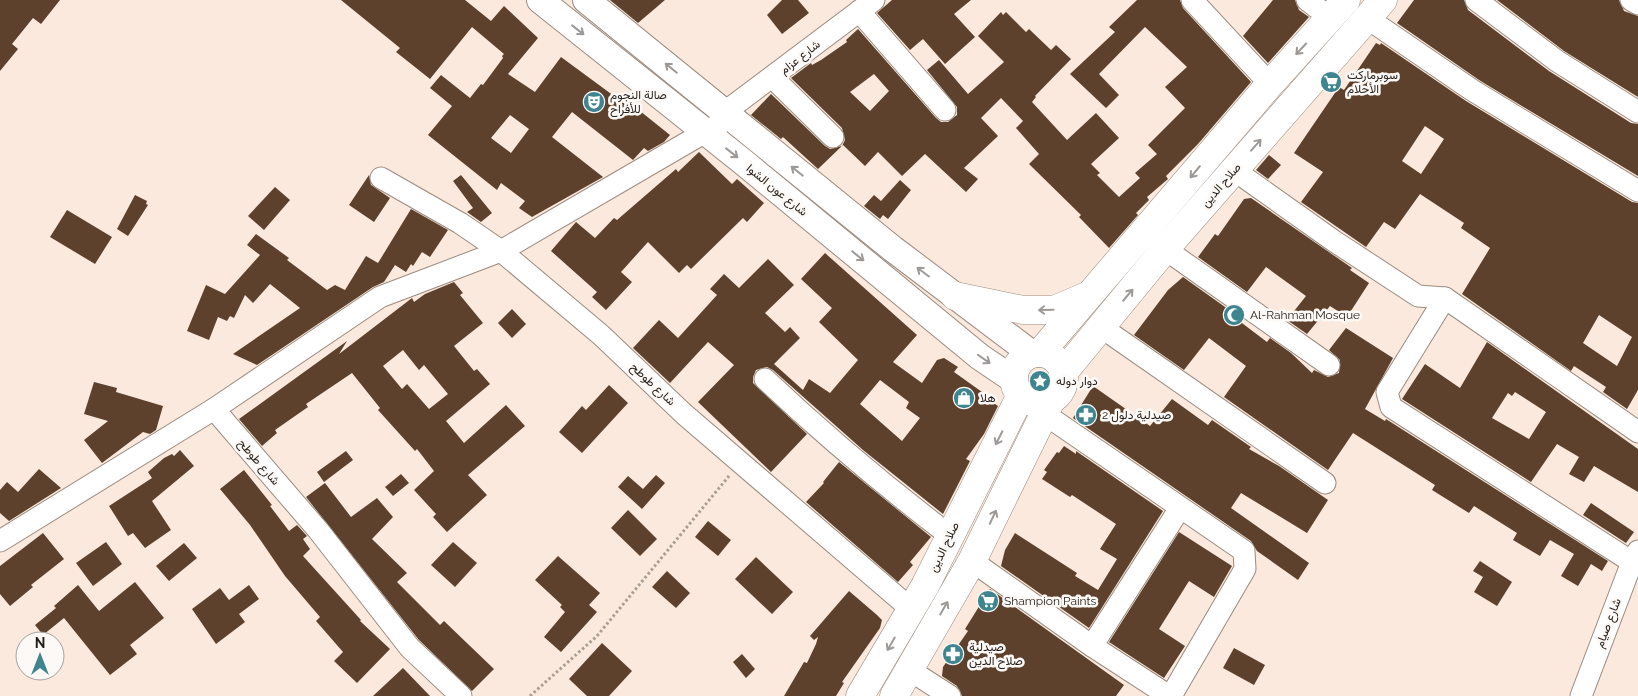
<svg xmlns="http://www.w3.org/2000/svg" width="1638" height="696" font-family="Raleway,Vazirmatn,sans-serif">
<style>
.building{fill:#5d412c;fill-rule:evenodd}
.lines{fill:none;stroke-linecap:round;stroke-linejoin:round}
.minor-casing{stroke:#9b8b7f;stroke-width:23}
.major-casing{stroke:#9b8b7f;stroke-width:28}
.highway-casing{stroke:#9b8b7f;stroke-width:29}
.path{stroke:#aa9e93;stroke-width:3;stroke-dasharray:2.5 2.5;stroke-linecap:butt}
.minor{stroke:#fff;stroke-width:21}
.major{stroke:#fff;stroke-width:26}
.highway{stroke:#fff;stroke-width:28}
.oneway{stroke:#9c9997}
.labels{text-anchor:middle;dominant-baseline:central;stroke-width:5;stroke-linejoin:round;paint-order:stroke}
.street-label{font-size:12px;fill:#231d18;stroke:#fcf9f6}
.poi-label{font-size:12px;fill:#231d18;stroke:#fcf9f6;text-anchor:start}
</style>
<rect width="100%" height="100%" fill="#fae9dc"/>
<g class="building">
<polygon points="0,0 60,0 41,24 33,18 12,44 18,49 0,71"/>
<path d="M 341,0 L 465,0 L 491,21 L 504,6 L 538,38 L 508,74 L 535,92 L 561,57 L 633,110 L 635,107 L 670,135 L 664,142 L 648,151 L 644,148 L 633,160 L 572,112 L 552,137 L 603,177 L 532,217 L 519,208 L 525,201 L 501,183 L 497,190 L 428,135 L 452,106 L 430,88 L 441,75 L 470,98 L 481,84 L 483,85 L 503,58 L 502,56 L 504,54 L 472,27 L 430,79 L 396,52 L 400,48 ZM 510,115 L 529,129 L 511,153 L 491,138 Z"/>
<polygon points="610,0 665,0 638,23"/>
<polygon points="782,0 798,0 809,13 782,34 767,15"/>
<polygon points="892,0 971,0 954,14 975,37 945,64 923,39 910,50 877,13"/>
<path d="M 1137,0 L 1180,0 L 1183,8 L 1251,82 L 1198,144 L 1166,176 L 1168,179 L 1147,197 L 1149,200 L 1136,213 L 1138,215 L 1109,248 L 1079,217 L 1081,215 L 1029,164 L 1039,154 L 1016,128 L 1023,121 L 1001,98 L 981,118 L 998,136 L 964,168 L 978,179 L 966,192 L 925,154 L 902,176 L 878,152 L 865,166 L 843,145 L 818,169 L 783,137 L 781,139 L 751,115 L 771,94 L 825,146 L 830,149 L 842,146 L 845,140 L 842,128 L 791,78 L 811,63 L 812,65 L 821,60 L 847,42 L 846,40 L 858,29 L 936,118 L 941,122 L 948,122 L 957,115 L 957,107 L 927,70 L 939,60 L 968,94 L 1004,62 L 978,36 L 1001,12 L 1003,15 L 1006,12 L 1026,32 L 1029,29 L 1051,50 L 1056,45 L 1071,59 L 1035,96 L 1036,97 L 1032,102 L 1067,140 L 1096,113 L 1119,138 L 1091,164 L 1100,173 L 1097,175 L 1119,197 L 1140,178 L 1135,173 L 1157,154 L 1148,145 L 1185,108 L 1165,87 L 1187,67 L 1145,27 L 1099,74 L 1119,95 L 1106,108 L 1070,74 L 1115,32 L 1109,27 ZM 874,74 L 889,91 L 870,111 L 850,92 Z"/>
<polygon points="1273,0 1295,0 1299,10 1309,17 1268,63 1243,36"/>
<polygon points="1414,0 1464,0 1468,10 1549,71 1631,123 1638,124 1638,176 1479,80 1397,23"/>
<polygon points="1497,0 1619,0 1624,11 1638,16 1638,97 1564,51"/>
<path d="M 1376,43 L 1380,45 L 1381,43 L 1466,101 L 1632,202 L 1638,203 L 1638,390 L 1627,409 L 1603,392 L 1606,387 L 1574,366 L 1571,371 L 1462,294 L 1490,248 L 1461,228 L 1464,223 L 1420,194 L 1395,229 L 1384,222 L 1366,247 L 1301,202 L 1323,172 L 1294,153 L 1339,87 L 1344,90 ZM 1425,126 L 1444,139 L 1421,174 L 1402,161 ZM 1599,315 L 1632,337 L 1617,366 L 1583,343 Z"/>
<polygon points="699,152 732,184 737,179 764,203 747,222 743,218 691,269 687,265 679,273 648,242 621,272 632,282 606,310 592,297 597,292 551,251 576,222 595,238 614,218 617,220 676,169 678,172"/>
<polygon points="1269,155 1281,165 1268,179 1256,170"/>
<polygon points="369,175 371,185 390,198 374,222 349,205"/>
<polygon points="461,175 492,213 481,222 467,212 473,208 453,181"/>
<polygon points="900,180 911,190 888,219 883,215 880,219 864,206 874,195 881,201"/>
<polygon points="275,187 290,200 264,230 248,216"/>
<polygon points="135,195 147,201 146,204 148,205 128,236 117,229"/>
<polygon points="1251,198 1352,268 1350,270 1369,283 1347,317 1330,306 1307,334 1287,320 1306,296 1266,267 1247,292 1198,257 1215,234 1218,236 1244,199"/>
<polygon points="411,209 448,230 430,257 422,252 413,266 411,264 406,272 395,265 384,282 373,287 257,365 233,354 300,308 270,284 253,303 245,295 234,318 230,316 227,321 218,317 209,340 187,331 206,285 225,294 260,255 247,245 256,234 289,258 287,260 327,290 335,285 345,290 366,256 378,263"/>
<polygon points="67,210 112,237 95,264 50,237"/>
<path d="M 825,253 L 917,335 L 893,362 L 922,383 L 937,360 L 944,358 L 958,367 L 954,372 L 989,397 L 988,399 L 998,406 L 984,434 L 966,459 L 970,461 L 943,514 L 863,450 L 773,370 L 767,367 L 756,370 L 753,377 L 753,383 L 807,434 L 771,472 L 698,402 L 734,365 L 708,342 L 670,383 L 633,348 L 659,320 L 678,338 L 717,295 L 710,289 L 724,274 L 739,288 L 768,259 L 794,285 L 765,313 L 785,332 L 790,327 L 800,338 L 774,364 L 803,390 L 809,379 L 830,393 L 858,360 L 819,322 L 832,308 L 801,279 ZM 880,380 L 909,402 L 906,408 L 920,418 L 902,441 L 860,404 Z"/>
<polygon points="1183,277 1232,312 1230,314 1267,342 1270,338 1291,353 1312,373 1314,370 1328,377 1339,373 1340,360 1329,350 1346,328 1393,358 1365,409 1385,421 1386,419 1608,561 1602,571 1591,564 1578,586 1561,576 1574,554 1550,540 1540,556 1513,540 1517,533 1474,506 1469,513 1432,490 1435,485 1353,433 1328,470 1224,397 1246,366 1209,338 1184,370 1134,335 1168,290"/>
<path d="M 454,282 L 463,293 L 460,295 L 483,323 L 454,346 L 474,371 L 477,369 L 490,384 L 446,421 L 464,443 L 506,405 L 525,426 L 468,475 L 487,495 L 447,532 L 433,517 L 436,514 L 414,490 L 434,471 L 417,449 L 415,451 L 378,410 L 380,408 L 352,373 L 306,404 L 308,407 L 275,430 L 277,433 L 262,446 L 239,419 L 347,341 L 339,354 L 412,298 L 414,302 L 425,294 ZM 403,350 L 419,370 L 424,365 L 448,394 L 429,409 L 407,384 L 402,389 L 383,366 Z"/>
<polygon points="512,309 526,324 512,338 498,323"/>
<path d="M 1487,342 L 1638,449 L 1638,492 L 1594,466 L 1584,482 L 1569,474 L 1579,457 L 1557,444 L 1531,482 L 1402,399 L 1425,364 L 1460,388 ZM 1515,392 L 1546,412 L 1529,439 L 1492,418 L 1508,393 L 1512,396 Z"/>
<polygon points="94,382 117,388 116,392 163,406 156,430 150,434 143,432 102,463 84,440 108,421 84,414"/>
<polygon points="609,385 628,403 582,453 559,432 582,406 586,410"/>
<polygon points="1093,386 1150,426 1172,399 1208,425 1212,420 1251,447 1249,449 1279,466 1328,500 1307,533 1241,493 1231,508 1309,563 1298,580 1257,551 1251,541 1073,418"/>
<polygon points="1064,446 1076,454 1076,451 1163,511 1089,628 1001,566 1005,550 1015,533 1077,573 1075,576 1098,590 1117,559 1100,549 1116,524 1072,495 1070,497 1042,479 1047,472 1044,470 1057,452 1059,453"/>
<polygon points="180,450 194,466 152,501 171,530 145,548 133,533 128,536 109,506 152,478 148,472 164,458 172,454 174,456"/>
<polygon points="346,451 353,460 324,482 317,472"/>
<polygon points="839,462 931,537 910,562 913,565 898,582 806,502 824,483 823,482"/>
<polygon points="39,469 61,488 9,521 0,513 0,490 7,482 18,492"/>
<polygon points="244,470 272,505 270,506 289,531 297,525 307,536 303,539 310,549 303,556 361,620 360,621 390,649 357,683 334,661 343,652 316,621 320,617 285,576 250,525 220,489"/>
<polygon points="401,474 409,483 393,496 385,487"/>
<polygon points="656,475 665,483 642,509 618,487 628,476 643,489"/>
<polygon points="325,483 351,517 377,498 393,517 372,539 407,573 397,582 440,625 444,621 494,669 472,691 419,640 306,497"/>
<polygon points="1591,503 1634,532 1626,543 1583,515"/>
<polygon points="628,510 657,539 640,556 611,528"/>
<polygon points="708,521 731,540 718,556 695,537"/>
<polygon points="1179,532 1232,566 1214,597 1189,581 1159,629 1185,646 1164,678 1109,642"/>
<polygon points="43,533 64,559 31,585 33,587 10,606 0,594 0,566"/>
<polygon points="106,542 122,564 93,586 76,563"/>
<polygon points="453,542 477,563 455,587 431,565"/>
<polygon points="184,543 197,558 169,581 156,566"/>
<polygon points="558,556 600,593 589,605 597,612 561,652 544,637 565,612 560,607 562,605 535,580"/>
<polygon points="756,557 793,592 772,614 735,579"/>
<polygon points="1480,561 1512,582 1497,606 1474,592 1483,577 1473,571"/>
<polygon points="667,571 690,593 676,608 652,587"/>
<polygon points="135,582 164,618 130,645 137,654 110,675 64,618 43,635 35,625 56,608 54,606 78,585 99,611"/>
<polygon points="249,585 259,599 239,614 245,622 216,644 192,609 220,588 229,600"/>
<polygon points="990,589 1124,685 1116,696 962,696 957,686 942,676 943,667 968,631 965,629"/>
<polygon points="849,591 877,615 882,620 880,628 842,682 844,683 836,696 784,696 804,662 807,663 816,644 818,637 814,640 810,636"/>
<polygon points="602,643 632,671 609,696 587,696 569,679"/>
<polygon points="1234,648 1265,665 1254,685 1223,668"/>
<polygon points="742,654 755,669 746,678 733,662"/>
<polygon points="403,668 430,696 373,696"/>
</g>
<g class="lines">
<g class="minor-casing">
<g id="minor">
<polyline points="1192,0 1270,84"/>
<polyline points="1307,0 1330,18"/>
<polyline points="1476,0 1557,61 1638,112"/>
<polyline points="1631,0 1638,4"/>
<polyline points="859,11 945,110"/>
<polyline points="1367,18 1472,90 1638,191"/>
<polyline points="773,78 833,137"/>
<polyline points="725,112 874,0"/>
<polyline points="1234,170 1334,241 1418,296 1445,298 1638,432"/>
<polyline points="381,178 460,223 501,251 601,335 684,414 911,609"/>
<polyline points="1165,249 1329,365"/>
<polyline points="1445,298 1387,392 1391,407 1632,562"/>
<polyline points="1101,327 1325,483"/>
<path d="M 765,379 C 824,435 885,486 949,535"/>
<polyline points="214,409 318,530 410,648 461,696"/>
<polyline points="1043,413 1244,551 1245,569 1171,696"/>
<polyline points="0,541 214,409 380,297 501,251 731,117"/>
<polyline points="972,561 1092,646 1169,696"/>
<polyline points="1092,646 1180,508"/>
<polyline points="908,669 950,696"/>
<polyline points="1581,696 1632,562 1638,551"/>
</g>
</g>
<g class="major-casing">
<g id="major">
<polyline points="540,0 742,161 980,357 1014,380"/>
<polyline points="586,0 893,249 1032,354"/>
</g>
</g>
<g class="highway-casing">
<g id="highway">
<polyline points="955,296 1023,310 1054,310 1087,296"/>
<polyline points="1040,353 1270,84 1346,0"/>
<circle cx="1039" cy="378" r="25"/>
<polyline points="1063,373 1165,249 1383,0"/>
<polyline points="860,696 925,586 1021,395"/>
<polyline points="894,696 972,561 1051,400"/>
</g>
</g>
<polyline class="path" points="530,696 597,636 729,476"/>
<use href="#minor" class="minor"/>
<use href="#major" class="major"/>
<use href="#highway" class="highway"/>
</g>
<defs><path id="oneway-shaft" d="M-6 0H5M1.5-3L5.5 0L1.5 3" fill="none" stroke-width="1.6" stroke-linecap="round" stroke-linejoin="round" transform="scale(1.25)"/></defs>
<g class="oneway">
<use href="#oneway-shaft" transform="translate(578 30) rotate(38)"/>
<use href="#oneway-shaft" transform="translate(1301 49) rotate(133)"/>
<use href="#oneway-shaft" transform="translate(671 68) rotate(-141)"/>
<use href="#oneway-shaft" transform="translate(1256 145) rotate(-49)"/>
<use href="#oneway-shaft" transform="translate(732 153) rotate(38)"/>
<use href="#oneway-shaft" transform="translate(797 171) rotate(-141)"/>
<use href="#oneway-shaft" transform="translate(1195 172) rotate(130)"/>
<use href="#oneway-shaft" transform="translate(858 256) rotate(39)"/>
<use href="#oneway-shaft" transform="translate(923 272) rotate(-143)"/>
<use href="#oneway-shaft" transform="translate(1128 295) rotate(-50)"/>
<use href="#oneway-shaft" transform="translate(1046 310) rotate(179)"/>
<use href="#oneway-shaft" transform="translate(984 359) rotate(35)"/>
<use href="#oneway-shaft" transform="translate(999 438) rotate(117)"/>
<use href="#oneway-shaft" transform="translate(993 517) rotate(-65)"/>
<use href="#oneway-shaft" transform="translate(944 608) rotate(-60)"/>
<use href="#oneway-shaft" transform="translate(891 644) rotate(120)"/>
</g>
<defs>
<g id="supermarket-disc" transform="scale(1.125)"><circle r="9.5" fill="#3f858f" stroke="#fcf9f6"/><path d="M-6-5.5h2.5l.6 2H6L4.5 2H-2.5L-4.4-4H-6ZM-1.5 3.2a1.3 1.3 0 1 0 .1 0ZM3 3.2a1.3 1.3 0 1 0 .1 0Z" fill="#fff"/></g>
<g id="theatre-disc" transform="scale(1.125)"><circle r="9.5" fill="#3f858f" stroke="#fcf9f6"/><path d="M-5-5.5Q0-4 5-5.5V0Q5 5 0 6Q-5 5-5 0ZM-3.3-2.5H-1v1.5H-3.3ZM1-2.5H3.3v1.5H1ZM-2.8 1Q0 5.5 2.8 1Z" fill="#fff"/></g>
<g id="mosque-disc" transform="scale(1.125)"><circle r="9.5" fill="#3f858f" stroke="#fcf9f6"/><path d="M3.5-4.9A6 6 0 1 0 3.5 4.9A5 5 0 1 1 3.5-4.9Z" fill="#fff"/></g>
<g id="sight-disc" transform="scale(1.125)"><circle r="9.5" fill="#3f858f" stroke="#fcf9f6"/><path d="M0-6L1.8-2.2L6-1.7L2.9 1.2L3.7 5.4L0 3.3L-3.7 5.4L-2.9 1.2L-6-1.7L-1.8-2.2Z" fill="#fff"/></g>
<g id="shop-disc" transform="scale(1.125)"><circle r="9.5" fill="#3f858f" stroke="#fcf9f6"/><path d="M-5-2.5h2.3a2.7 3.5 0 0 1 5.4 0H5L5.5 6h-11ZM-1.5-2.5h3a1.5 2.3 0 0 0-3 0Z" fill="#fff"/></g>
<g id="pharmacy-disc" transform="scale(1.125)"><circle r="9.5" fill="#3f858f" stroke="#fcf9f6"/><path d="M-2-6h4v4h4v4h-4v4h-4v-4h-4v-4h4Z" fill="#fff"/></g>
</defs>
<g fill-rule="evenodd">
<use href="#supermarket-disc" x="1331" y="82"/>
<use href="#theatre-disc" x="594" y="102"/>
<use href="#mosque-disc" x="1234" y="315"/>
<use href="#sight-disc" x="1040" y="381"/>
<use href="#shop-disc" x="964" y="398"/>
<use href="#pharmacy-disc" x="1086" y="415"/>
<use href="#supermarket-disc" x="988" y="601"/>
<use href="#pharmacy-disc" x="953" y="654"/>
</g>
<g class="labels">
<g class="street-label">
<text transform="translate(800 57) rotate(-38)">شارع عزام</text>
<text transform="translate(1221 185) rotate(-49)">صلاح الدين</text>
<text transform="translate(777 190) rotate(39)">شارع عون الشوا</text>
<text transform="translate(653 384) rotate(43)">شارع طوطح</text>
<text transform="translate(259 462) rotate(49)">شارع طوطح</text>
<text transform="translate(944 547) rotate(-64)">صلاح الدين</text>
<text transform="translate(1608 623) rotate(-69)">شارع صيام</text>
</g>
<g class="poi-label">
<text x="1347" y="75">سوبرماركت<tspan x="1347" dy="14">الأحلام</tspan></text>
<text x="610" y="95">صالة النجوم<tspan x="610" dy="14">للأفراح</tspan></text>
<text x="1250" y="315">Al-Rahman Mosque</text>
<text x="1056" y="381">دوار دوله</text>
<text x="980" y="398">هلا</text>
<text x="1102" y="415">صيدلية دلول 2</text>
<text x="1004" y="601">Shampion Paints</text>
<text x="969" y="647">صيدلية<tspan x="969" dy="14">صلاح الدين</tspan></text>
</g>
</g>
<g transform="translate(40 656)"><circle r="24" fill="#fcf9f6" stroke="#a5a19d"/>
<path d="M0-4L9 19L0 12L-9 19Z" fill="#3f858f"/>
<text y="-8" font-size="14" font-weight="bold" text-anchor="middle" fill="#231d18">N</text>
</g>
</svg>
